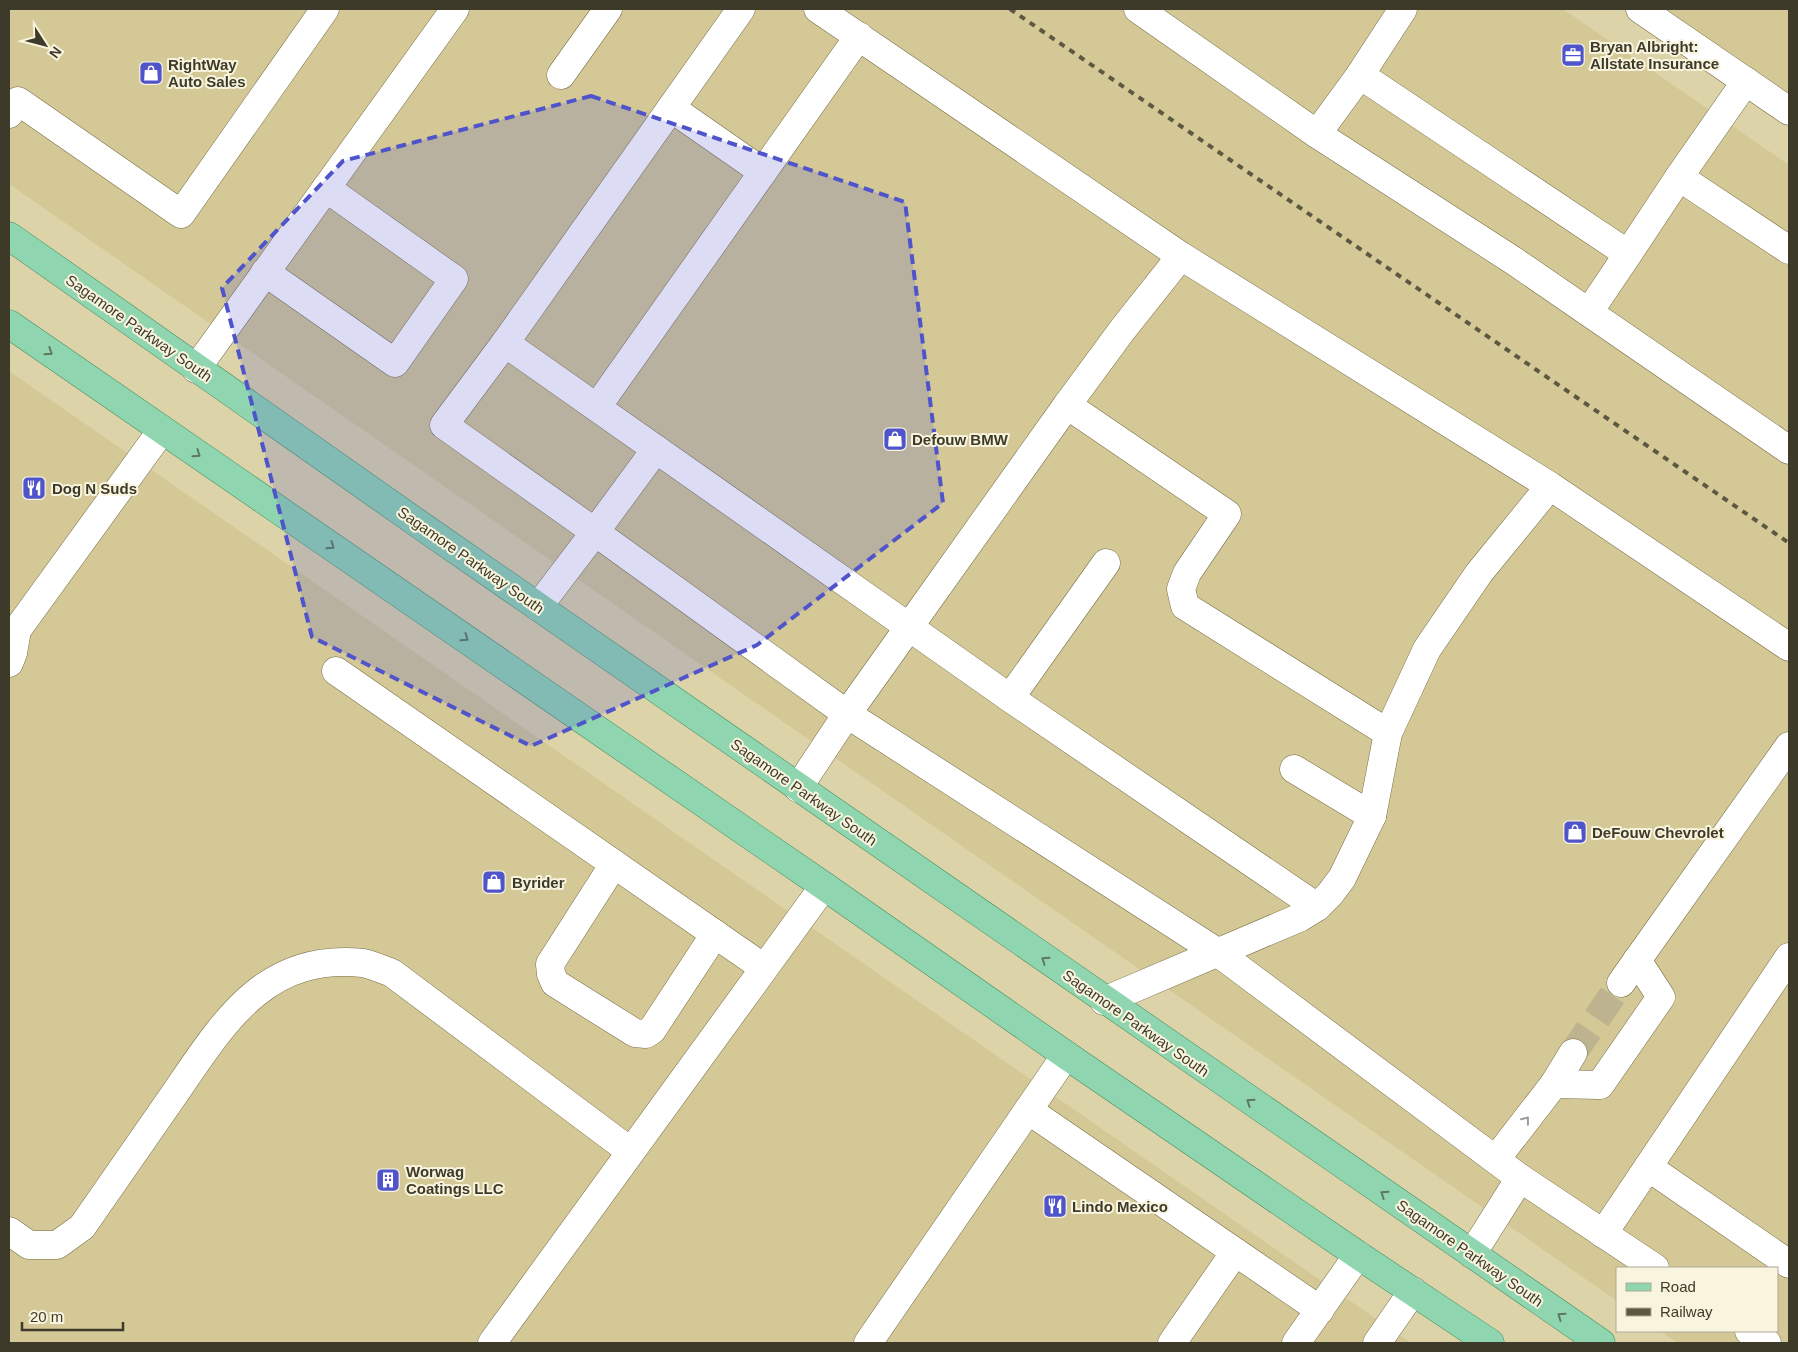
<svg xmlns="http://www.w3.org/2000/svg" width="1798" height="1352" font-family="Arial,sans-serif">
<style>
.built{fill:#d4c996}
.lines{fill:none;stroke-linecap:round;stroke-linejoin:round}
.minor-tunnel{stroke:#bdb48f;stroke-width:28;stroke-dasharray:28 14;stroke-linecap:butt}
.minor-casing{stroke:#776e47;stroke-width:29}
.major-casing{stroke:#428d5e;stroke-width:29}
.minor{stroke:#fff;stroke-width:28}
.major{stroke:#8fd5b0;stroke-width:28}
.rail{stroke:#5d5842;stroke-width:4;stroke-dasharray:6 6;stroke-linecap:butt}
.oneway{stroke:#5e785f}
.oneway2{stroke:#9e9c94}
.marked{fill:#5054ca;fill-opacity:0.2;stroke:#5054ca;stroke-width:4;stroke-dasharray:10 6;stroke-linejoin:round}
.labels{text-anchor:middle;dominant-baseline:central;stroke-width:4;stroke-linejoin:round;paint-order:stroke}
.poi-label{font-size:15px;font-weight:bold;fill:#3e3a29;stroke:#f8f4de;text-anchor:start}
.street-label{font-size:15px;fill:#3e3a29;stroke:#f8f4de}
</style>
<rect width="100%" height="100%" fill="#ddd3a8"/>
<g class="built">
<polygon points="9,9 1563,9 1789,165 1789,1343 1678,1343 1660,1331 1777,1331 1777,1268 1617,1268 1617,1301 9,184"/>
<polygon points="1640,9 1789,9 1789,111"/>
<polygon points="9,371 1411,1343 9,1343"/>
</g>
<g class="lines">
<polyline class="minor-tunnel" points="1573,1053 1621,983"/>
<g class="minor-casing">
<g id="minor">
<polyline points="818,9 1181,256"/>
<polyline points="1138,9 1317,134 1514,261 1789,450"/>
<polyline points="1403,9 1360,75 1628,254 1679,177 1789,250"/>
<polyline points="1640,9 1789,111"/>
<polyline points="561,75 608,9"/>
<polyline points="671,108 763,172"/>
<polyline points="9,114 18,101 181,214 325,9"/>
<polyline points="1317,134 1360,75"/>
<polyline points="1679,177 1746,81"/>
<polyline points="265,272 395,363 454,279 326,188"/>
<polyline points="1589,312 1628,254"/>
<polyline points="505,343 741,9"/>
<polyline points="196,369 455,9"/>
<polyline points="597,407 859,36"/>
<polyline points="656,449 595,532 847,714 1217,952 1520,1178 1472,1254"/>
<polyline points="1550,486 1789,647"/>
<polyline points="538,607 595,532 444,425 505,343 909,627 1067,405"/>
<polyline points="9,663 13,653 17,630 162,430"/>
<polyline points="336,671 764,968"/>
<polyline points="1010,698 1106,563"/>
<polyline points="1294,769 1372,816"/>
<polyline points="798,788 847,714 909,627 1010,698 1317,907"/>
<polyline points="614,864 550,964 551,974 555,983 635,1033 646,1034 652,1030 715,934"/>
<polyline points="1621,983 1789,746"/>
<polyline points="1104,1001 1301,917 1317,907 1330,894 1342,878 1372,816 1388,733 1427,649 1479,573 1550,486 1181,256 1123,329 1067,405 1227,514 1187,573 1181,589 1185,606 1388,733"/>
<polyline points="1554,1084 1600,1085 1661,997 1637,960"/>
<polyline points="1028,1110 1320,1310"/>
<polyline points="1496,1159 1554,1084 1573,1053"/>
<polyline points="1648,1167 1789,1264"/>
<polyline points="1520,1178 1655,1268"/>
<path d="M 9,1231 L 29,1245 L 57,1245 L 82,1227 C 112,1184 141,1142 171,1099 C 221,1027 262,952 363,963 C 373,965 383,970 392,973 L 630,1151"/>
<polyline points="1603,1234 1789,957"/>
<polyline points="1749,1331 1767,1343"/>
<polyline points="492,1343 824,886"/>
<polyline points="868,1343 1066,1055"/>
<polyline points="1172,1343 1235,1252"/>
<polyline points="1296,1343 1358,1255"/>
<polyline points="1377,1343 1413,1291"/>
</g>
</g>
<g class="major-casing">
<g id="major">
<path d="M 9,236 C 537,609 1069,977 1601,1343"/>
<polyline points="9,324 824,886 1066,1055 1358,1255 1490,1343"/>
</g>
</g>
<use href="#minor" class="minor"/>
<use href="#major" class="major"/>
<polyline class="rail" points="1010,9 1789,543"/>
</g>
<defs><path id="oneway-chevron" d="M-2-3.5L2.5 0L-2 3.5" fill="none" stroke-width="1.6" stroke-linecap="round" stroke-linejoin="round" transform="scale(1.25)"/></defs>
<g class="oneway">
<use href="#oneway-chevron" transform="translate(49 352) rotate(34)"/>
<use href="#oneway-chevron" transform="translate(197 454) rotate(35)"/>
<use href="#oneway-chevron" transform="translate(331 546) rotate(35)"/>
<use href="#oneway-chevron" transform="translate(465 638) rotate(35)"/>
<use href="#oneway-chevron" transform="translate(1045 960) rotate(-145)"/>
<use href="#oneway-chevron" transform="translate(1250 1102) rotate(-145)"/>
<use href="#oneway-chevron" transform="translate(1384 1194) rotate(-146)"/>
<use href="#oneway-chevron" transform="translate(1561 1316) rotate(-145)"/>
</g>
<use class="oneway2" href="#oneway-chevron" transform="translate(1526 1120) rotate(-52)"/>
<path class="marked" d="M 591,96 L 905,202 L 943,503 L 757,645 L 531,746 L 312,637 L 222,288 L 343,161 Z"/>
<defs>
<g id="office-square" transform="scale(1.25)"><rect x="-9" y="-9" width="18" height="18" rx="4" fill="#5054ca" stroke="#f8f4de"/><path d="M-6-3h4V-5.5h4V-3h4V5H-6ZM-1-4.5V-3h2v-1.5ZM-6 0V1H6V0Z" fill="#fff"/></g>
<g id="shop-square" transform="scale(1.25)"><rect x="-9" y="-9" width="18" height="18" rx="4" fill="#5054ca" stroke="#f8f4de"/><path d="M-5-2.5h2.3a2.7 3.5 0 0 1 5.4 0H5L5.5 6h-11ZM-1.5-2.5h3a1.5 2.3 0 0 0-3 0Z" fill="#fff"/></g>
<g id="restaurant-square" transform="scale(1.25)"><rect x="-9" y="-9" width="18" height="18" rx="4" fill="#5054ca" stroke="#f8f4de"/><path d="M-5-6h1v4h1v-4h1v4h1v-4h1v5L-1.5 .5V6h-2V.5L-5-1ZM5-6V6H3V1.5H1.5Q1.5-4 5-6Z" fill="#fff"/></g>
<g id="building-square" transform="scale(1.25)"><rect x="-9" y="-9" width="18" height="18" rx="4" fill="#5054ca" stroke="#f8f4de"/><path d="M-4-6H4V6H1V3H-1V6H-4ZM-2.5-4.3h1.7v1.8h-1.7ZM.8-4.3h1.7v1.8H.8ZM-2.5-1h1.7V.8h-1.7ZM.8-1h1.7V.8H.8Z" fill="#fff"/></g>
</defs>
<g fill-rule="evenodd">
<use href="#office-square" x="1573" y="55"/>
<use href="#shop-square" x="151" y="73"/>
<use href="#shop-square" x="895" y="439"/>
<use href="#restaurant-square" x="34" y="488"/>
<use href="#shop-square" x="1575" y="832"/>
<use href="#shop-square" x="494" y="882"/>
<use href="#building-square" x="388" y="1180"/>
<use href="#restaurant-square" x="1055" y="1206"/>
</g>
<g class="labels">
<g class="poi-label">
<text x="1590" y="46">Bryan Albright:<tspan x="1590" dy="17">Allstate Insurance</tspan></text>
<text x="168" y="64">RightWay<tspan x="168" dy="17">Auto Sales</tspan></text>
<text x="912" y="439">Defouw BMW</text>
<text x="52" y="488">Dog N Suds</text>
<text x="1592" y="832">DeFouw Chevrolet</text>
<text x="512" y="882">Byrider</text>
<text x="406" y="1171">Worwag<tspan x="406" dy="17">Coatings LLC</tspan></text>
<text x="1072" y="1206">Lindo Mexico</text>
</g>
<g class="street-label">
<text transform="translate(139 328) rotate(35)">Sagamore Parkway South</text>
<text transform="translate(471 560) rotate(35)">Sagamore Parkway South</text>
<text transform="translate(804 792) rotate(35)">Sagamore Parkway South</text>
<text transform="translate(1136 1023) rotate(35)">Sagamore Parkway South</text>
<text transform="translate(1470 1253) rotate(35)">Sagamore Parkway South</text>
</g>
</g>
<rect width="1798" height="1352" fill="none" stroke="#3e3a29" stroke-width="20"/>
<rect x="1616" y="1267" width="162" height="65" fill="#f8f4de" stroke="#aeaa96"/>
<rect x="1626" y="1283" width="25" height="8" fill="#8fd5b0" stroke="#aeaa96"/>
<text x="1660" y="1292" font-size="15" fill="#3e3a29">Road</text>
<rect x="1626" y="1308" width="25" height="8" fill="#5d5842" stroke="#aeaa96"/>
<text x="1660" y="1317" font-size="15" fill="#3e3a29">Railway</text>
<g transform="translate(45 45) rotate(126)" stroke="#f8f4de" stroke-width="4" paint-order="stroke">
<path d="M0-4L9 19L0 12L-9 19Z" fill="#3e3a29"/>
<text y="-8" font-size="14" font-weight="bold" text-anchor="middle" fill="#3e3a29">N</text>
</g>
<path d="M22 1322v8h101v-8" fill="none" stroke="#3e3a29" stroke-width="2.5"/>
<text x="30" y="1322" font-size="15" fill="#3e3a29" stroke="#f8f4de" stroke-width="4" paint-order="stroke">20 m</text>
</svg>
